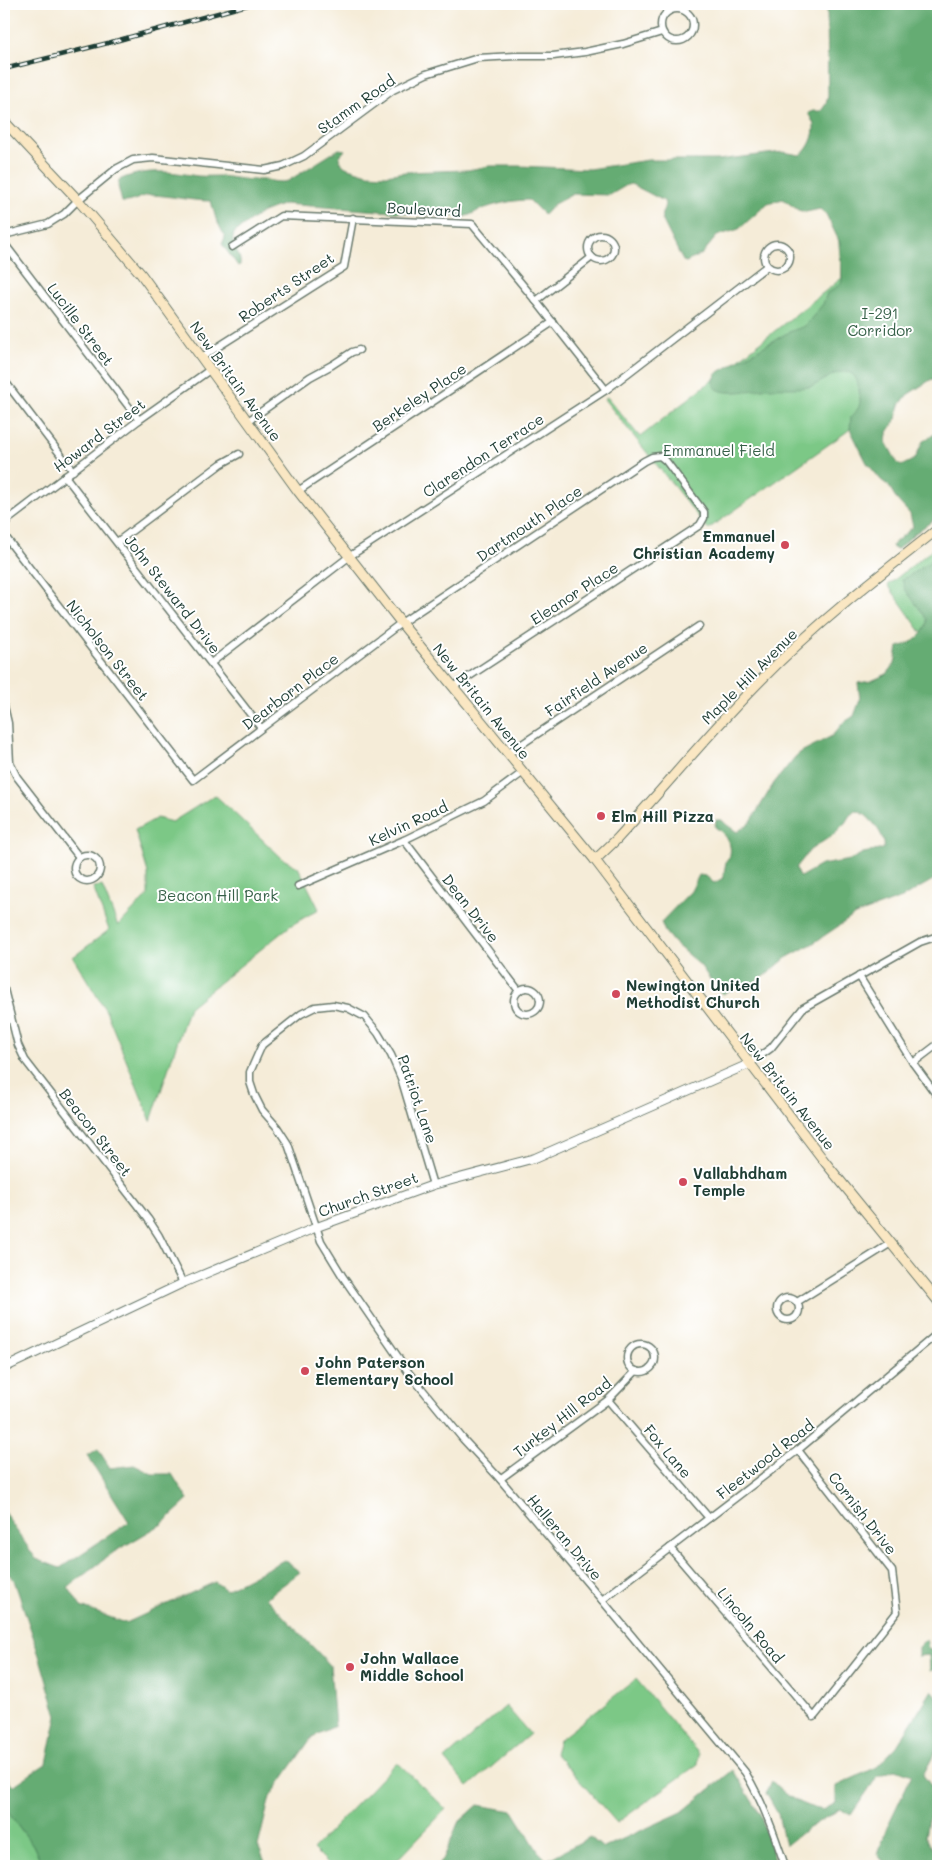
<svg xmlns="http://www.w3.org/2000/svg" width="942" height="1870" font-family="Mali,sans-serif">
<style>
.green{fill:#7cc886;stroke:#4e825d}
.forest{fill:#65ac73;stroke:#427454;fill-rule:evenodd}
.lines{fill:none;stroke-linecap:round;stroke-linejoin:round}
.minor-casing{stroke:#6a7a6d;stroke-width:9}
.tertiary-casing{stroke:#6a7a6d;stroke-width:10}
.secondary-casing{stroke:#6a7a6d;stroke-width:11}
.minor{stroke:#fff;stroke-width:6}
.tertiary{stroke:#fff;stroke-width:8}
.secondary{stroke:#fae7c3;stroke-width:9}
.rail-casing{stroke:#1f3d34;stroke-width:4.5}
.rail{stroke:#fff;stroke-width:2.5;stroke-dasharray:8;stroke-linecap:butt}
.poi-dot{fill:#d1495b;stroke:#fff;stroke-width:2}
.labels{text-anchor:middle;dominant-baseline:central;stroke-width:4;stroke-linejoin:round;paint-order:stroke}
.street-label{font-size:15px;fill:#1f3d34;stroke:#fff}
.park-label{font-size:15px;fill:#366048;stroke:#fff}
.poi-label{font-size:15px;font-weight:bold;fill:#1f3d34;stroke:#fff;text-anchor:start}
</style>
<rect width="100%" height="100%" fill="#fff"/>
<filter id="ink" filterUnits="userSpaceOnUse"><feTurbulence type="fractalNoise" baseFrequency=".02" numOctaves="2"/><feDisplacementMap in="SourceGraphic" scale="10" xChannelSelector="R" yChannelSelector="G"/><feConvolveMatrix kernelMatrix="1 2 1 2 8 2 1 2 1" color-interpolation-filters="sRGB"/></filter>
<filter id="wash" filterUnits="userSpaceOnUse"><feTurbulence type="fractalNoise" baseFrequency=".0096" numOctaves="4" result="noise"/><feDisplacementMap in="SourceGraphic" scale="20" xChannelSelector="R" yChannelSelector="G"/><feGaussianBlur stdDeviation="1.12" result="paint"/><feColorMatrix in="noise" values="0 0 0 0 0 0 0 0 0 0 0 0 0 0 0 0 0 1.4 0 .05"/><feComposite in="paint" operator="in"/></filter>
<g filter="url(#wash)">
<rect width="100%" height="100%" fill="#f5ecd8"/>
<g class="green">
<polygon points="938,4 881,405 845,433 708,529 604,399 607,397 640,437 842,278 828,120"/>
<polygon points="938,545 938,656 888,585"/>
<polygon points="215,795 283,859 298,867 319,909 290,926 189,1007 151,1121 106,1011 73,957 109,930 93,887 102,886 118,926 148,895 148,873 135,830 157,818 172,822"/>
<polygon points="636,1679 699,1754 698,1764 617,1823 555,1753 559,1740"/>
<polygon points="506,1706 530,1734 468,1787 445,1759"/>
<polygon points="397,1762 446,1809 391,1866 330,1866 313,1849"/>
<polygon points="4,1807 33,1845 43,1866 4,1866"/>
</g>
<g class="forest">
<path d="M 827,4 L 938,4 L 938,391 L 936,382 L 932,379 L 907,395 L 900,405 L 896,419 L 887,434 L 886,442 L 897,462 L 901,466 L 915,459 L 923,441 L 938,432 L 938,517 L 914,534 L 898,549 L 893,548 L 892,545 L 913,527 L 910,514 L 897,500 L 889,486 L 881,480 L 867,463 L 850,429 L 851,417 C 861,406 861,405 859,390 C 858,383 856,373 847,372 C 833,370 822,384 809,387 C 796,389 783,387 771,388 C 758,388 700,404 717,373 L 789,332 L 805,326 L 823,304 L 827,293 L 833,290 L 842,282 L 840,243 L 826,214 L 820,209 L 806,212 L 798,210 L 783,199 L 768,203 L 739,229 L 717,236 L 702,254 L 686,262 L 683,261 L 662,219 C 660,212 667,207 664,201 L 631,184 L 627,185 L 610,195 L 573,194 L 554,204 L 544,215 L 529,200 C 513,200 495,204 480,210 C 473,213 470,216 461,217 L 284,204 L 261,213 L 234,233 C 229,249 242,252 240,265 L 238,266 L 222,244 L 225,237 L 216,219 L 211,201 C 191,201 172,196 152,195 C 141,195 133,203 122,202 L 118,186 L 119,180 C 143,169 166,171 191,175 C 200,177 210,176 219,176 C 233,177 242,180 257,180 C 268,179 278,184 288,181 L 339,149 L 345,150 L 339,157 L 340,161 L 344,166 L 348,168 L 368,174 L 386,175 L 405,172 L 468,170 L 489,166 L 519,166 L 589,169 L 648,160 L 718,160 L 783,152 L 800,155 C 809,150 815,135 814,125 C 813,121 810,117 808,113 L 813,111 L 821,111 L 826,104 L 828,96 Z"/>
<path d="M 938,555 L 938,877 L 902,898 L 855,915 L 812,944 L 786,958 L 765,976 L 751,984 L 736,987 L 723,994 L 717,989 L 700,965 L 674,943 L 665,932 L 661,922 L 691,891 L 699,875 L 706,876 L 714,883 L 723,878 L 726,862 L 729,858 C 734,844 725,834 715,827 L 716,820 L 722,820 L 727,825 L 737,832 L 750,823 L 774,783 L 795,757 L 801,752 L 832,736 L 843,723 L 854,716 L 860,700 L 858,683 L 871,681 L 887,674 L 895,664 L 898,647 C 912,644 927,634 927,619 L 905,589 L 902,580 L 924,566 ZM 856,811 C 867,811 887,837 884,848 L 879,850 L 863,853 L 850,860 L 821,865 L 800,877 L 796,868 L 810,850 L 833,835 L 845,823 L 850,815 Z"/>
<polygon points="98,1449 110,1468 134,1465 152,1474 172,1474 188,1500 162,1524 114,1552 68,1587 81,1607 126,1623 215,1582 226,1590 284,1560 300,1572 266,1598 330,1665 335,1726 312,1737 270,1797 258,1846 267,1866 43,1866 33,1845 4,1807 4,1773 13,1786 47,1763 57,1716 36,1645 14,1580 4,1569 4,1512 36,1559 60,1568 129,1522 87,1455"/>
<polygon points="926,1639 928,1648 938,1652 938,1668 930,1671 929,1655 918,1656 918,1647"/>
<path d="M 932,1690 L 938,1697 L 938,1747 L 923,1775 L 932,1787 L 932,1797 L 935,1807 L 928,1820 L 925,1836 L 938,1857 L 938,1866 L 887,1866 L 878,1855 L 887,1827 L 912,1775 L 896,1769 L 877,1777 L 851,1815 L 840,1809 L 805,1830 L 785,1846 L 778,1814 L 766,1793 L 772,1781 C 787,1797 801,1806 823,1810 L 836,1803 L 836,1786 L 877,1767 L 897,1746 Z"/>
<polygon points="733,1770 760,1814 777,1866 437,1866 444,1858 458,1823 478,1805 513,1811 538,1851 547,1860 590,1837 603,1848 682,1812"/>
</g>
</g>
<g filter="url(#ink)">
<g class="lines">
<g class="minor-casing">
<g id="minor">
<circle cx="677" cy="25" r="16"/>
<polyline points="4,235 48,224 64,214 78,200 116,169 133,160 153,158 264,170 283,166 304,156 393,90 426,74 478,58 515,56 553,56 585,52 623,44 662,32"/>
<circle cx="601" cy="248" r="13"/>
<polyline points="4,243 139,420"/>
<circle cx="777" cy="257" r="13"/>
<polyline points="232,247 281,216 472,224 536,301 606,390"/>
<polyline points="536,301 592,257"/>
<polyline points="202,357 344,267 353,218"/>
<polyline points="4,380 73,471"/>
<polyline points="248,421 310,377 332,365 352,352 359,350"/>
<polyline points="65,476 261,728"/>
<polyline points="298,491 553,322"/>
<polyline points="4,523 139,420 211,369"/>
<polyline points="4,535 193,780 401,623 644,461 652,457 660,456 666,461 704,512 704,518 700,525 453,687"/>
<polyline points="117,542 221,464 239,454"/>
<polyline points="211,663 350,556 606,390 767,266"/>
<polyline points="4,706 8,723 10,763 17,777 79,857"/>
<polyline points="507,754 699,626"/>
<polyline points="404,840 519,991"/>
<circle cx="87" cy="868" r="13"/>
<polyline points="298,886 404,840 484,801 522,773"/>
<polyline points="859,976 913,1063 938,1097"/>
<circle cx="527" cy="1001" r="13"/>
<polyline points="4,989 18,1045 25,1060 148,1219 159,1236 183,1283"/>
<polyline points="913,1063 938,1044"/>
<polyline points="749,1064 771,1048 803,1008 920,942 938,936"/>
<path d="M 433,1185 L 401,1078 L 391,1055 L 378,1033 L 365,1017 L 348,1008 L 333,1005 L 315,1007 L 301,1014 L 262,1045 L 250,1072 L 250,1082 L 254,1094 L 262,1110 L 277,1127 L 288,1144 L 321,1241 L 343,1277 L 409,1373 L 463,1439 L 500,1479 L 602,1600 L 745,1772 C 763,1802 774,1833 785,1866"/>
<circle cx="788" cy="1309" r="11"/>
<polyline points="797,1302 891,1243"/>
<circle cx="641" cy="1358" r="14"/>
<polyline points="608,1400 709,1518"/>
<polyline points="500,1479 608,1400 636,1371"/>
<polyline points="670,1548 814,1717 897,1612 892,1571 798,1450"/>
<polyline points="602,1600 798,1450 938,1333"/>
</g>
</g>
<g class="tertiary-casing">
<polyline id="tertiary" points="4,1368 183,1283 317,1227 433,1185 535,1158 749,1064"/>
</g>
<g class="secondary-casing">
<g id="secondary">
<polyline points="4,121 78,200 141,274 298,491 406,629 595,860 825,1162 938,1301"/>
<path d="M 595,860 L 617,839 C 666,786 711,730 762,679 C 816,624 878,576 938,529"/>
</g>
</g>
<use href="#minor" class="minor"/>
<use href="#tertiary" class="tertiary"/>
<use href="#secondary" class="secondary"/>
<g class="rail-casing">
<polyline id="rail" points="4,69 108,43 251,4"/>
</g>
<use href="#rail" class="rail"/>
</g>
</g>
<g class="poi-dot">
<circle cx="785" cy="545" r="5"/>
<circle cx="601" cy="816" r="5"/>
<circle cx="616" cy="994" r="5"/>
<circle cx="683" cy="1182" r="5"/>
<circle cx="305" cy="1371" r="5"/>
<circle cx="350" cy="1667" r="5"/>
</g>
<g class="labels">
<g class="street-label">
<text transform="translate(356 104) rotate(-35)">Stamm Road</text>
<text transform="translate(424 209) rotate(3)">Boulevard</text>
<text transform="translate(286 287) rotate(-34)">Roberts Street</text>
<text transform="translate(81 324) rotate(53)">Lucille Street</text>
<text transform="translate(236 381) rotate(54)">New Britain Avenue</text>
<text transform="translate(419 397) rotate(-34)">Berkeley Place</text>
<text transform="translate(99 435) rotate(-37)">Howard Street</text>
<text transform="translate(483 455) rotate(-33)">Clarendon Terrace</text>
<text transform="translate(529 523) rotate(-34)">Dartmouth Place</text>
<text transform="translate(574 593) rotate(-33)">Eleanor Place</text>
<text transform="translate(173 594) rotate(52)">John Steward Drive</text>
<text transform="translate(108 650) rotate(52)">Nicholson Street</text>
<text transform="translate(749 676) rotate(-45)">Maple Hill Avenue</text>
<text transform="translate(596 679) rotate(-34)">Fairfield Avenue</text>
<text transform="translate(290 691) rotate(-37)">Dearborn Place</text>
<text transform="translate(482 701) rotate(51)">New Britain Avenue</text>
<text transform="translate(408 823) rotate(-25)">Kelvin Road</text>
<text transform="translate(471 908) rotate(52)">Dean Drive</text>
<text transform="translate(788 1091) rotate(52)">New Britain Avenue</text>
<text transform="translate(418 1099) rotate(71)">Patriot Lane</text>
<text transform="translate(96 1132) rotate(52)">Beacon Street</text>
<text transform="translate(368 1194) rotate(-20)">Church Street</text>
<text transform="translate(562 1417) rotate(-38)">Turkey Hill Road</text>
<text transform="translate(668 1451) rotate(50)">Fox Lane</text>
<text transform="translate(765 1459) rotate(-38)">Fleetwood Road</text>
<text transform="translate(863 1513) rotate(52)">Cornish Drive</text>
<text transform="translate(565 1537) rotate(50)">Halleran Drive</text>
<text transform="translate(751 1625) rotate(50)">Lincoln Road</text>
</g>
<g class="park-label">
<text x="880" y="313">I-291<tspan x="880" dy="17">Corridor</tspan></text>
<text x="719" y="450">Emmanuel Field</text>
<text x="218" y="895">Beacon Hill Park</text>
</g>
<g class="poi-label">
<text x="775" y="536" text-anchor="end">Emmanuel<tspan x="775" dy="17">Christian Academy</tspan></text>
<text x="611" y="816">Elm Hill Pizza</text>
<text x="626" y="985">Newington United<tspan x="626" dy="17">Methodist Church</tspan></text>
<text x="693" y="1173">Vallabhdham<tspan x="693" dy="17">Temple</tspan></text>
<text x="315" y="1362">John Paterson<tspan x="315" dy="17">Elementary School</tspan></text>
<text x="360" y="1658">John Wallace<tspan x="360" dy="17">Middle School</tspan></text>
</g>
</g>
<rect width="942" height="1870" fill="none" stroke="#fff" stroke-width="20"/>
</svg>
